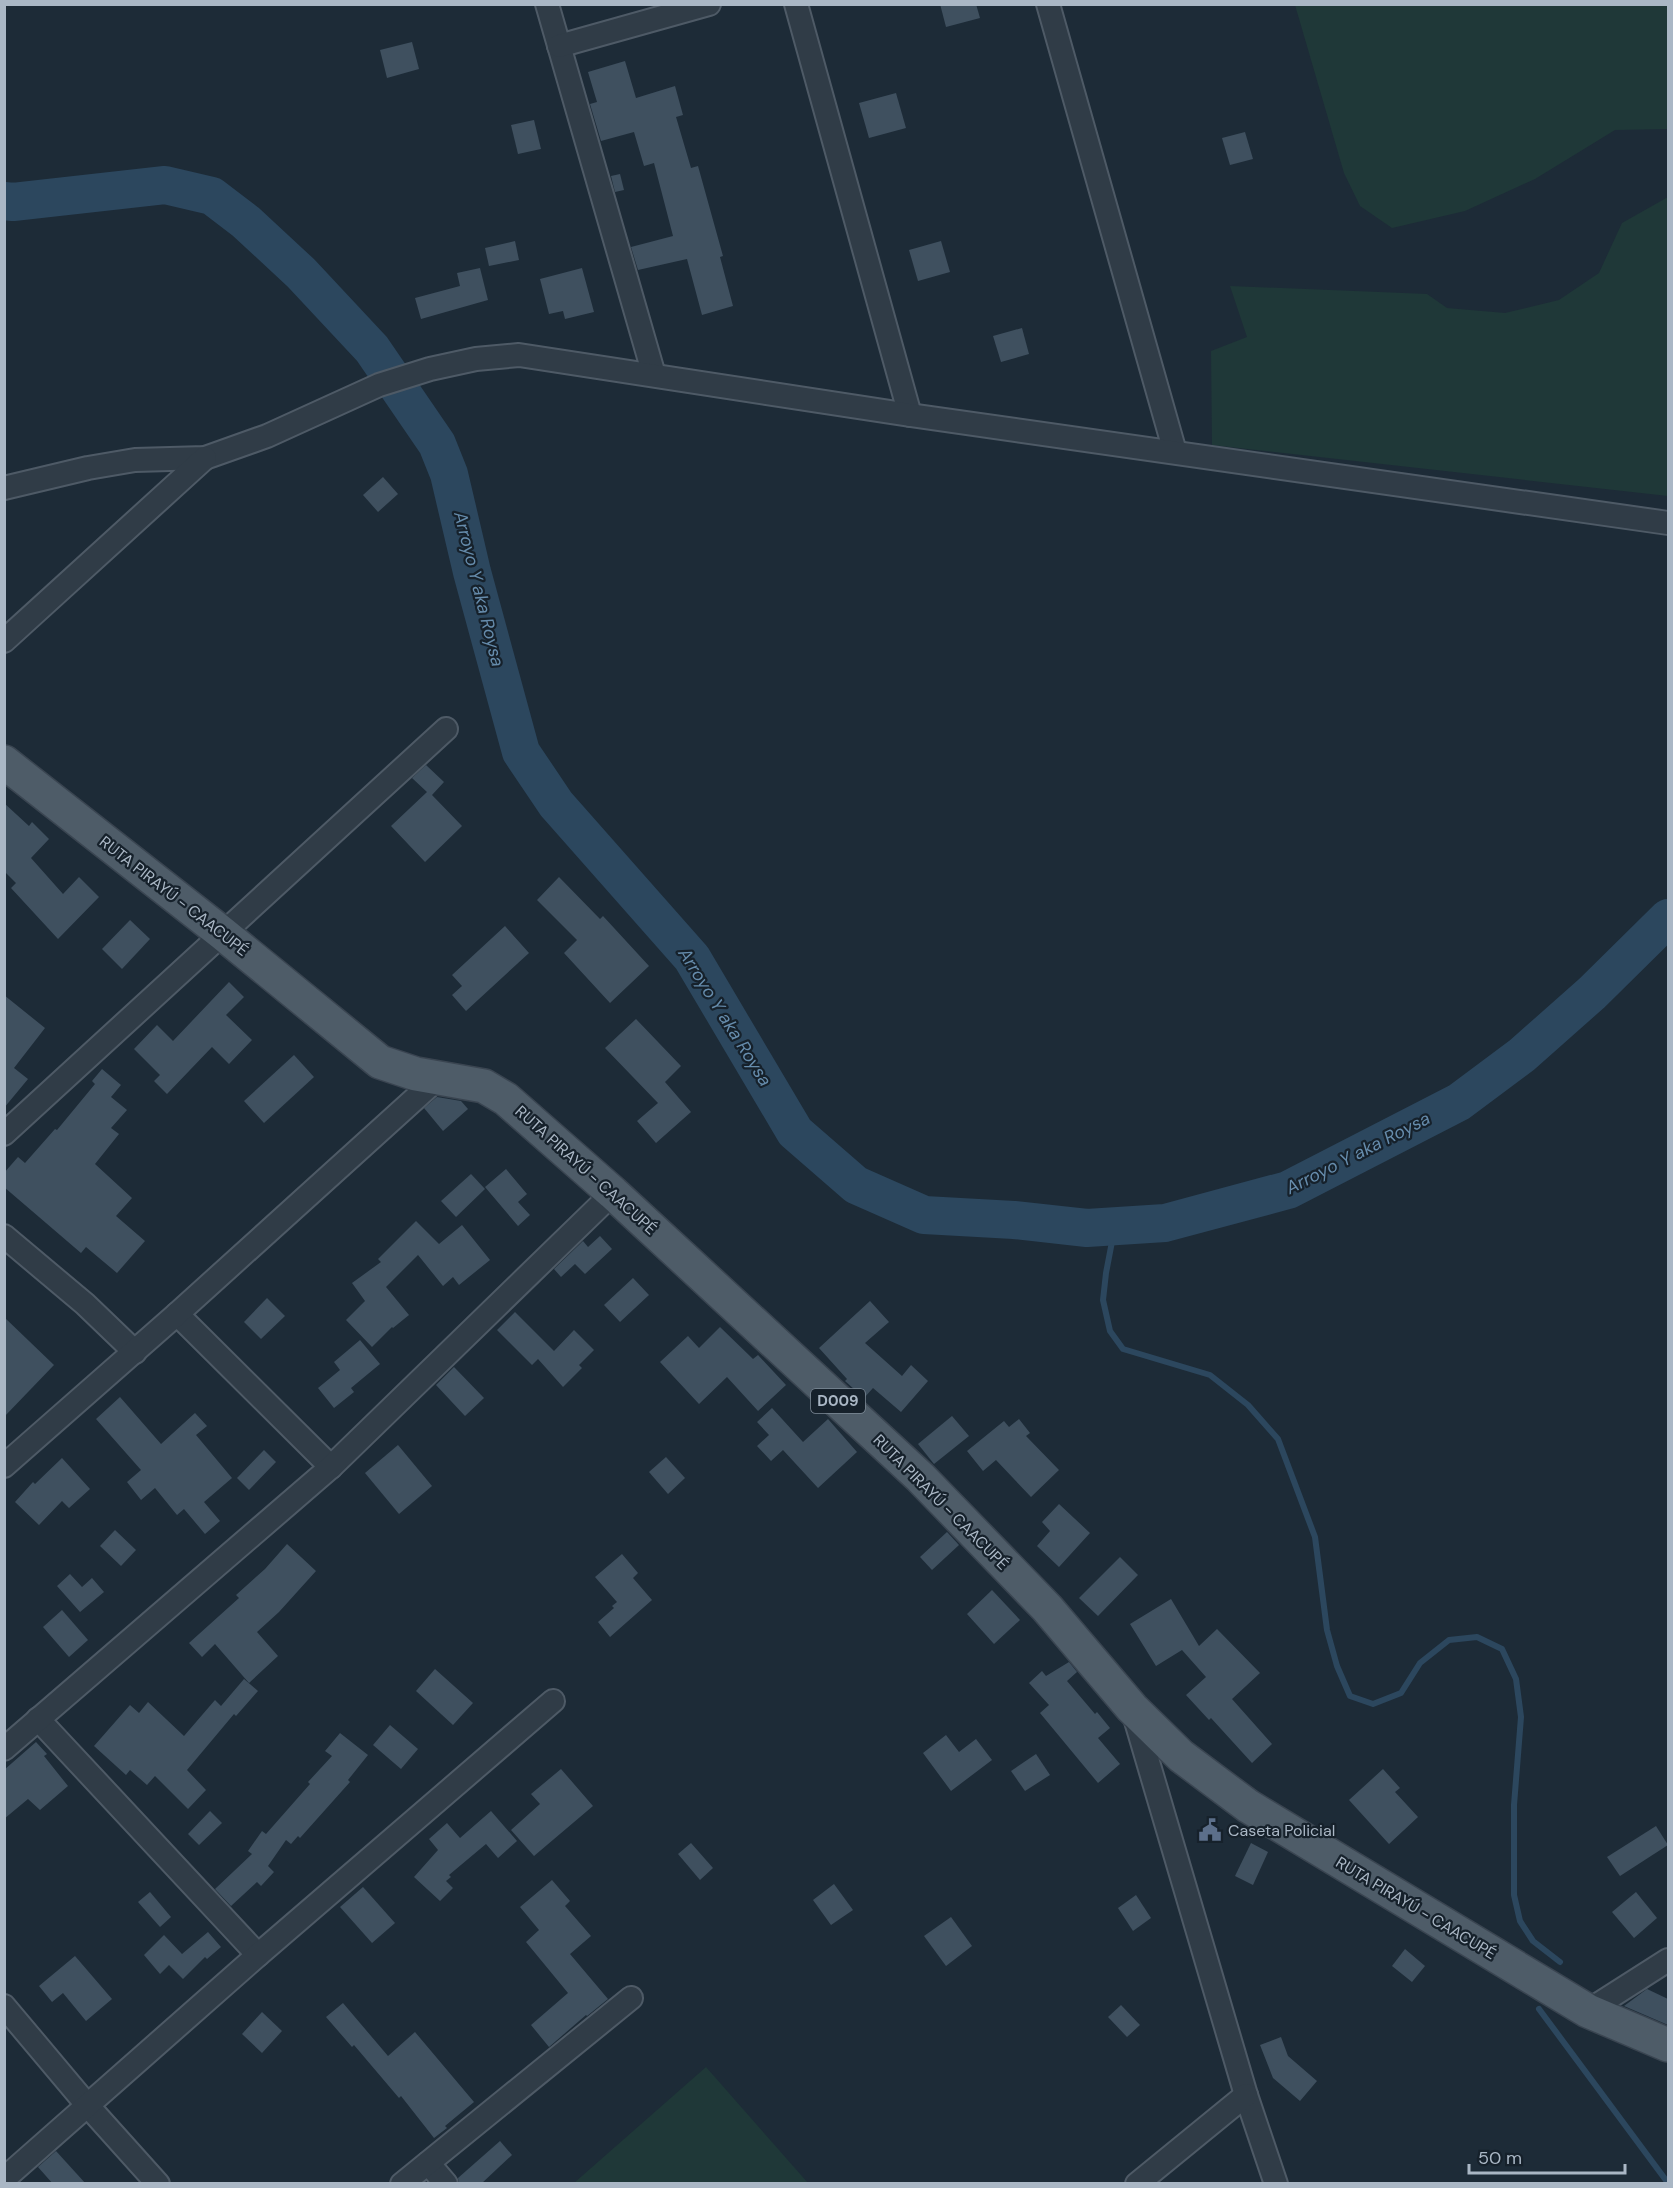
<svg xmlns="http://www.w3.org/2000/svg" width="1673" height="2188" font-family="'DM Sans',sans-serif">
<style>
.green{fill:#1f3838}
.lines{fill:none;stroke-linecap:round;stroke-linejoin:round}
.stream{stroke:#2c475e;stroke-width:6}
.river{stroke:#2c475e;stroke-width:38}
.building{fill:#3f505f}
.minor-casing{stroke:#4e5a66;stroke-width:26}
.primary-casing{stroke:#3a4551;stroke-width:36}
.minor{stroke:#303c47;stroke-width:22}
.primary{stroke:#4e5c68;stroke-width:33}
.labels{text-anchor:middle;dominant-baseline:central;stroke-width:4.5;stroke-linejoin:round;paint-order:stroke}
.shield{fill:#16212b;stroke:#7e8a97;stroke-width:1.5}
.shield-label{font-size:15px;font-weight:bold;fill:#aab7c5}
.street-label{font-size:16px;fill:#aab7c5;stroke:#16212b}
.poi-label{font-size:16px;fill:#aab7c5;stroke:#16212b;text-anchor:start}
.water-label{font-size:18px;font-style:italic;fill:#668cac;stroke:#16212b}
</style>
<rect width="100%" height="100%" fill="#1d2b37"/>
<g class="green">
<polygon points="1295,5 1668,5 1668,129 1615,130 1535,179 1465,211 1392,228 1360,206 1344,173"/>
<polygon points="1668,197 1668,496 1212,445 1211,351 1247,337 1230,286 1427,294 1447,308 1505,313 1559,300 1599,273 1622,223"/>
<polygon points="706,2067 808,2183 574,2183"/>
</g>
<g class="lines">
<g class="stream">
<polyline points="1115,1226 1106,1273 1103,1300 1110,1331 1123,1349 1210,1375 1248,1405 1278,1439 1315,1537 1327,1630 1337,1666 1350,1696 1373,1704 1401,1693 1420,1663 1449,1640 1477,1637 1502,1649 1516,1679 1521,1717 1514,1805 1514,1895 1520,1921 1533,1941 1560,1962"/>
<polyline points="1539,2009 1668,2183"/>
</g>
<polyline class="river" points="4,201 13,202 165,185 212,196 246,222 301,273 372,349 437,444 449,474 472,572 521,752 556,804 692,958 795,1132 856,1185 924,1215 1014,1220 1087,1228 1165,1223 1288,1190 1459,1102 1522,1055 1592,993 1668,918"/>
</g>
<g class="building">
<polygon points="940,4 976,4 980,18 946,27"/>
<polygon points="412,42 419,69 387,78 380,50"/>
<polygon points="625,61 636,98 675,86 683,115 676,117 691,168 698,166 723,256 720,257 733,306 702,315 687,259 638,270 631,247 673,236 654,163 644,166 634,132 601,141 590,104 597,102 588,72"/>
<polygon points="896,93 906,128 869,138 859,103"/>
<polygon points="534,120 541,149 518,154 511,125"/>
<polygon points="1245,132 1253,159 1230,165 1222,138"/>
<polygon points="620,174 624,190 615,192 611,176"/>
<polygon points="515,241 519,260 489,266 485,248"/>
<polygon points="941,241 950,272 918,281 909,250"/>
<polygon points="480,268 488,300 421,319 415,298 460,286 457,273"/>
<polygon points="582,268 594,312 565,319 563,311 549,314 540,279"/>
<polygon points="1022,328 1029,354 1001,362 993,336"/>
<polygon points="383,477 398,494 378,512 363,495"/>
<polygon points="426,765 444,782 432,795 462,826 425,862 391,826 427,792 412,778"/>
<polygon points="4,803 29,826 32,822 49,839 31,858 63,894 79,877 99,897 58,939 11,888 16,883 4,871"/>
<polygon points="559,877 600,919 603,916 649,966 610,1003 564,953 577,940 537,900"/>
<polygon points="130,920 150,939 122,969 102,949"/>
<polygon points="505,926 529,953 466,1011 452,995 462,986 452,975"/>
<polygon points="229,982 244,997 226,1015 252,1040 229,1064 212,1047 167,1094 154,1081 160,1075 134,1049 157,1025 173,1041"/>
<polygon points="4,995 45,1028 14,1068 28,1079 4,1108"/>
<polygon points="636,1019 681,1066 665,1082 691,1112 656,1143 637,1121 658,1103 605,1048"/>
<polygon points="294,1055 314,1077 264,1123 244,1101"/>
<polygon points="102,1069 121,1085 111,1097 127,1110 111,1128 119,1134 95,1164 132,1198 116,1216 145,1241 117,1273 86,1247 81,1253 4,1187 4,1173 18,1157 25,1163 55,1129 57,1130 95,1084 92,1081"/>
<polygon points="437,1097 461,1101 468,1109 443,1131 424,1108"/>
<polygon points="506,1169 527,1194 518,1202 530,1215 518,1226 485,1187"/>
<polygon points="471,1174 485,1189 456,1217 441,1201"/>
<polygon points="416,1221 439,1244 462,1225 490,1260 459,1285 453,1277 443,1286 418,1255 386,1287 409,1315 393,1328 392,1327 372,1347 346,1320 365,1301 352,1283 381,1262 378,1259"/>
<polygon points="600,1236 612,1249 585,1274 575,1264 561,1277 554,1269 583,1241 588,1247"/>
<polygon points="633,1278 649,1295 620,1322 604,1305"/>
<polygon points="267,1298 285,1316 261,1339 244,1322"/>
<polygon points="870,1301 889,1322 865,1343 902,1376 911,1365 928,1381 901,1412 873,1388 864,1398 845,1381 847,1379 819,1348"/>
<polygon points="515,1312 554,1351 574,1330 594,1350 579,1365 582,1368 563,1387 538,1359 532,1365 497,1330"/>
<polygon points="4,1317 54,1365 4,1417"/>
<polygon points="720,1327 753,1359 758,1355 786,1385 758,1411 727,1377 699,1404 660,1362 688,1336 699,1348"/>
<polygon points="360,1340 380,1364 351,1388 354,1392 334,1408 318,1388 340,1370 334,1362"/>
<polygon points="454,1367 484,1398 465,1416 436,1385"/>
<polygon points="120,1397 161,1444 195,1413 207,1426 196,1435 232,1478 204,1502 220,1521 205,1534 184,1509 177,1515 155,1488 141,1500 127,1482 141,1470 96,1419"/>
<polygon points="772,1408 803,1442 828,1419 857,1452 818,1488 783,1450 771,1461 757,1446 769,1435 757,1422"/>
<polygon points="952,1416 969,1436 934,1464 918,1444"/>
<polygon points="1019,1419 1030,1433 1026,1436 1059,1470 1031,1497 996,1460 983,1471 967,1451 1004,1421 1009,1427"/>
<polygon points="398,1445 432,1486 399,1514 365,1473"/>
<polygon points="264,1450 276,1462 249,1490 237,1478"/>
<polygon points="666,1457 685,1478 668,1494 649,1472"/>
<polygon points="62,1458 90,1489 69,1508 62,1501 39,1525 15,1502 33,1482 35,1484"/>
<polygon points="1059,1504 1090,1533 1059,1567 1037,1546 1050,1531 1042,1522"/>
<polygon points="115,1530 136,1550 121,1566 100,1546"/>
<polygon points="947,1532 959,1545 932,1570 920,1557"/>
<polygon points="287,1544 316,1571 279,1612 257,1632 278,1656 249,1683 215,1644 202,1657 189,1643 239,1598 236,1595 265,1569"/>
<polygon points="622,1554 638,1573 633,1578 652,1600 610,1637 598,1622 614,1608 612,1606 617,1602 595,1577"/>
<polygon points="1120,1557 1138,1575 1098,1616 1079,1598"/>
<polygon points="70,1574 82,1587 92,1578 104,1592 80,1612 57,1586"/>
<polygon points="992,1590 1020,1620 994,1644 967,1614"/>
<polygon points="1171,1599 1199,1646 1217,1629 1260,1673 1232,1699 1272,1744 1252,1763 1211,1718 1209,1720 1186,1695 1206,1677 1182,1650 1156,1666 1130,1624"/>
<polygon points="62,1610 88,1640 69,1657 43,1627"/>
<polygon points="1069,1662 1077,1672 1067,1681 1095,1714 1097,1712 1110,1728 1098,1738 1120,1764 1098,1783 1040,1713 1049,1705 1029,1683 1042,1671 1046,1676"/>
<polygon points="435,1669 473,1703 453,1725 416,1691"/>
<polygon points="244,1679 258,1691 236,1716 234,1714 187,1770 206,1790 188,1809 155,1776 147,1785 130,1770 126,1775 94,1746 130,1705 139,1713 148,1702 184,1736 215,1700 221,1706"/>
<polygon points="390,1725 418,1749 401,1769 373,1745"/>
<polygon points="340,1733 368,1755 348,1780 350,1782 300,1838 298,1836 291,1844 286,1840 268,1866 274,1872 261,1886 257,1882 231,1906 215,1889 252,1854 248,1851 262,1831 266,1834 310,1784 308,1782 332,1756 325,1751"/>
<polygon points="946,1735 959,1752 976,1739 992,1760 951,1791 923,1753"/>
<polygon points="36,1742 47,1754 44,1756 68,1786 40,1810 28,1799 4,1819 4,1770"/>
<polygon points="1036,1754 1050,1775 1025,1791 1011,1771"/>
<polygon points="561,1769 593,1806 534,1856 511,1830 540,1804 531,1794"/>
<polygon points="1383,1769 1400,1788 1395,1792 1418,1817 1389,1844 1349,1800"/>
<polygon points="210,1811 222,1823 199,1845 188,1834"/>
<polygon points="491,1811 517,1841 498,1858 486,1844 449,1875 451,1877 446,1881 453,1888 440,1901 414,1877 438,1850 429,1839 447,1823 460,1838"/>
<polygon points="1656,1826 1668,1845 1620,1876 1607,1857"/>
<polygon points="691,1843 713,1868 700,1880 678,1854"/>
<polygon points="1251,1843 1268,1852 1253,1885 1235,1876"/>
<polygon points="552,1880 570,1901 565,1906 591,1936 570,1954 608,1999 587,2016 586,2015 549,2047 531,2025 568,1993 526,1942 539,1930 520,1907"/>
<polygon points="834,1884 853,1910 831,1925 813,1900"/>
<polygon points="363,1887 395,1923 372,1943 340,1907"/>
<polygon points="150,1892 171,1917 160,1927 138,1902"/>
<polygon points="1636,1892 1657,1918 1634,1938 1612,1912"/>
<polygon points="1136,1895 1151,1918 1133,1931 1118,1908"/>
<polygon points="951,1917 972,1946 946,1966 924,1936"/>
<polygon points="208,1932 221,1947 207,1959 205,1957 183,1979 169,1965 160,1974 144,1955 164,1935 182,1954"/>
<polygon points="1405,1949 1425,1966 1412,1982 1392,1966"/>
<polygon points="75,1956 112,1999 86,2021 63,1993 52,2002 39,1986"/>
<polygon points="1647,1989 1668,1999 1668,2025 1624,2006"/>
<polygon points="343,2003 388,2056 415,2032 474,2102 445,2126 447,2128 434,2138 401,2096 399,2098 354,2045 352,2047 326,2017"/>
<polygon points="1121,2005 1140,2025 1127,2037 1108,2017"/>
<polygon points="262,2012 282,2031 262,2053 242,2034"/>
<polygon points="1281,2037 1288,2056 1317,2081 1300,2101 1273,2078 1260,2045"/>
<polygon points="500,2141 512,2155 481,2184 459,2184 458,2178"/>
<polygon points="56,2151 86,2184 53,2184 38,2167"/>
</g>
<g class="lines">
<g class="minor-casing">
<g id="minor">
<polyline points="547,4 654,375"/>
<polyline points="796,4 910,415"/>
<polyline points="1048,4 1175,452"/>
<polyline points="559,46 709,4"/>
<polyline points="4,488 88,468 135,460 205,458 267,436 379,385 430,369 476,359 519,355 910,415 1668,523"/>
<polyline points="4,641 205,458"/>
<polyline points="4,1134 446,729"/>
<polyline points="4,1236 85,1304 135,1352"/>
<polyline points="177,1314 331,1467"/>
<polyline points="4,1466 177,1314 439,1077"/>
<polyline points="1133,1711 1246,2095 1276,2184"/>
<polyline points="38,1719 258,1955"/>
<polyline points="4,1749 331,1467 613,1193"/>
<polyline points="4,2006 88,2106 158,2184"/>
<polyline points="1588,2011 1668,1960"/>
<polyline points="428,2163 446,2184"/>
<polyline points="4,2179 258,1955 553,1701"/>
<polyline points="402,2184 631,1998"/>
<polyline points="1137,2184 1246,2095"/>
</g>
</g>
<g class="primary-casing">
<polyline id="primary" points="4,762 222,933 380,1062 416,1074 484,1086 506,1099 613,1193 920,1477 1047,1608 1132,1708 1181,1756 1248,1806 1588,2011 1668,2045"/>
</g>
<use href="#minor" class="minor"/>
<use href="#primary" class="primary"/>
</g>
<defs>
<g id="civic-bare" transform="scale(1.8)"><path d="M-.6-6.5H3V-4.5H.6V-3L4-1V1h2V6H-6V1h2V-1L-.6-3ZM-1.2 2.5V6h2.4V2.5Z" fill="#5c6f8a" stroke="#16212b" stroke-width="2.5" paint-order="stroke"/></g>
</defs>
<g fill-rule="evenodd">
<use href="#civic-bare" x="1210" y="1830"/>
</g>
<g class="labels">
<rect class="shield" x="811" y="1389" width="54" height="24" rx="4.5"/>
<g class="shield-label">
<text x="838" y="1401">D009</text>
</g>
<g class="street-label">
<text transform="translate(174 896) rotate(38)">RUTA PIRAYÚ - CAACUPÉ</text>
<text transform="translate(586 1170) rotate(42)">RUTA PIRAYÚ - CAACUPÉ</text>
<text transform="translate(941 1502) rotate(45)">RUTA PIRAYÚ - CAACUPÉ</text>
<text transform="translate(1416 1908) rotate(31)">RUTA PIRAYÚ - CAACUPÉ</text>
</g>
<g class="poi-label">
<text x="1228" y="1830">Caseta Policial</text>
</g>
<g class="water-label">
<text transform="translate(479 589) rotate(76)">Arroyo Y aka Roysa</text>
<text transform="translate(725 1017) rotate(58)">Arroyo Y aka Roysa</text>
<text transform="translate(1358 1153) rotate(-27)">Arroyo Y aka Roysa</text>
</g>
</g>
<rect width="1673" height="2188" fill="none" stroke="#aab7c5" stroke-width="12"/>
<path d="M1469 2164v9h156v-9" fill="none" stroke="#aab7c5" stroke-width="3"/>
<text x="1478" y="2164" font-size="18" fill="#aab7c5" stroke="#16212b" stroke-width="4.5" paint-order="stroke">50 m</text>
</svg>
